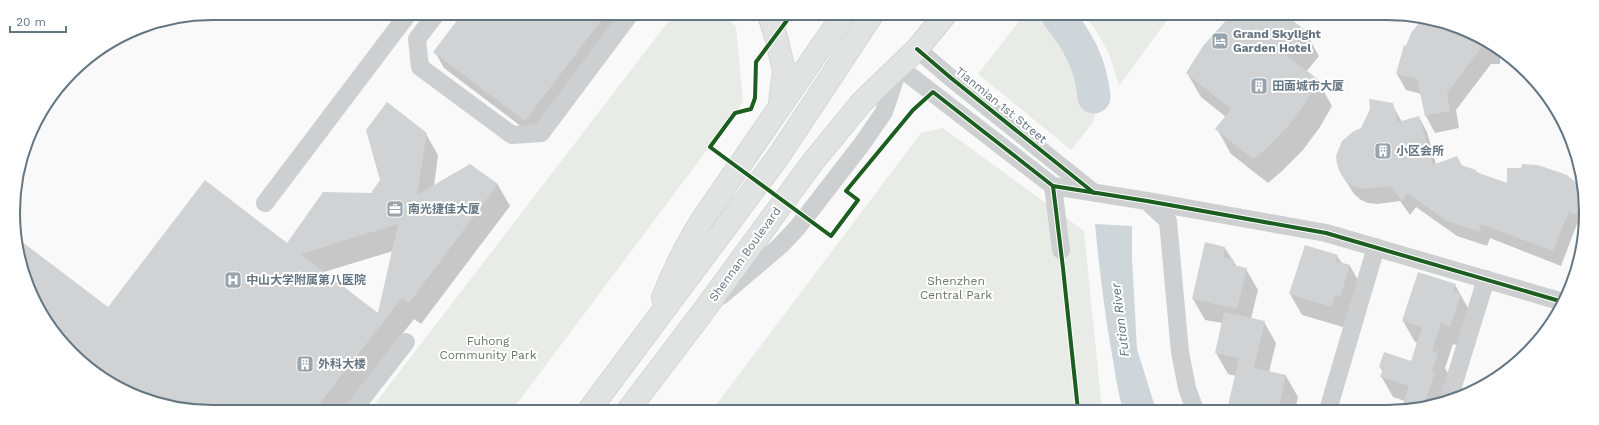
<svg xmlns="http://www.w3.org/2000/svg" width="1599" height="425" font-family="'Work Sans','Noto Sans SC',sans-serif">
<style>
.green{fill:#e8ebe6}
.water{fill:#ced6d9}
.shadow{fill:#0003;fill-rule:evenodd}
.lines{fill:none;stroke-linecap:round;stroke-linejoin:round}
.river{stroke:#ced6d9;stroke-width:33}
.building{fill:#d0d2d3;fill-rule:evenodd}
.major-casing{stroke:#d5d6d7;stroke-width:24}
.minor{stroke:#cecfd0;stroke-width:18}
.major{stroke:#e1e2e2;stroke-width:22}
.cycleway-casing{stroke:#fff;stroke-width:6}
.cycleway{stroke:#1b5e20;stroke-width:4}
.labels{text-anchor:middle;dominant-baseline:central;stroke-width:4;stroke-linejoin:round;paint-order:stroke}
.poi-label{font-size:12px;font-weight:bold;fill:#657683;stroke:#fff;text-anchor:start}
.street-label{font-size:12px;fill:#657683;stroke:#fff}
.park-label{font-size:12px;fill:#687a64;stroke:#fff}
.water-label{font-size:13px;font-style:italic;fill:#60757c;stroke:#fff}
.rim{fill:none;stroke:#657683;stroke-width:2}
</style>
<rect width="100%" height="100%" fill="#f9f9f9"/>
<g class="green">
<polygon points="674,14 721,15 736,26 743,102 513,409 371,409"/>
<polygon points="1023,16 1040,16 1056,33 1077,61 1092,97 1096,112 1092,124 1071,150 978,74"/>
<polygon points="1084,16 1170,16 1119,86 1109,54 1096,30"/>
<polygon points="943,128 1084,231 1102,410 713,409 921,133"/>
</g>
<path class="water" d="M 1095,224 L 1132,226 L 1132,259 L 1137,349 L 1156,410 L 1123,410 C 1117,390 1115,370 1111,349 C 1104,308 1099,266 1095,224 Z"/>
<g class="shadow">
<polygon points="463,14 628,14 535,137 444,68 435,52"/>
<polygon points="1231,16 1291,16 1292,21 1305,31 1319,56 1306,72 1318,81 1332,106 1320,127 1303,150 1282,171 1268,183 1231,154 1217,129 1226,117 1201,97 1187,73"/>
<polygon points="1428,18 1497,46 1500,49 1500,64 1491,64 1456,110 1459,128 1435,133 1426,116 1421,94 1406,90 1397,74 1406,47 1420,24"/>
<polygon points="1392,104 1402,122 1419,117 1427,132 1436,164 1457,157 1462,166 1476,171 1478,174 1508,184 1566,176 1582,190 1582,229 1577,224 1561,266 1490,238 1487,246 1457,236 1416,207 1410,215 1400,201 1377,204 1368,203 1361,200 1354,194 1340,172 1339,149 1348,136 1362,129"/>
<path d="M 426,134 L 438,155 L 434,186 L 470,165 L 498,185 L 510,206 L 421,324 L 414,319 L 345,408 L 174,408 L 102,379 L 54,334 L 20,264 L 17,239 L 108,309 L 287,244 L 371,194 ZM 393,251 L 378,314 L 324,272 Z"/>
<polygon points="1225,248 1237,267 1246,269 1258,290 1251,319 1264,322 1276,343 1269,372 1286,376 1298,397 1295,410 1228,410 1236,376 1228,374 1216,353 1222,323 1205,320 1193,299"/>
<polygon points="1337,256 1342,263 1350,266 1362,287 1343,327 1302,315 1290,294"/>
<polygon points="1455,285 1472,315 1462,347 1453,344 1445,368 1449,375 1444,401 1412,410 1402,410 1405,401 1393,397 1381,376 1383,372 1380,367 1412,362 1418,343 1415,342 1403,321"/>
</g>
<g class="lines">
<path class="river" d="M 1058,16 C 1078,41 1091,64 1094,97"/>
</g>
<g class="building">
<polygon points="462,14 606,14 525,121 433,52"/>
<polygon points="1230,16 1287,16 1306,31 1286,55 1319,80 1306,102 1289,125 1268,147 1253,159 1215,129 1231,109 1186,73 1203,46"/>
<polygon points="1427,18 1486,42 1447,93 1450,111 1425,116 1417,79 1396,74 1404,45 1406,46 1411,33 1419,23"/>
<polygon points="1369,99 1393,103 1398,122 1419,116 1433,165 1457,156 1461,165 1476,170 1476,172 1507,183 1507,168 1521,168 1522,164 1538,165 1567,175 1582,188 1582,206 1574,215 1569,211 1553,251 1481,224 1479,232 1447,221 1407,193 1402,201 1390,186 1368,189 1359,188 1351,185 1345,180 1340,172 1337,164 1336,156 1342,141 1354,131 1361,128 1370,109"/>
<path d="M 387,102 L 427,133 L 417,195 L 470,164 L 498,184 L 409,303 L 402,298 L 316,408 L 196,408 L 189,402 L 150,398 L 102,378 L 54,334 L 20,264 L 17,238 L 108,307 L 205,180 L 287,243 L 323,192 L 371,193 L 380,180 L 366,130 ZM 398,224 L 378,313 L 301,254 Z"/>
<polygon points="1205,242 1225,247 1223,257 1234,260 1233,265 1247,268 1237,309 1192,299"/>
<polygon points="1305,245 1338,255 1336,261 1350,265 1340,297 1335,295 1331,307 1289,294"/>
<polygon points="1418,272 1456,284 1453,291 1461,294 1450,327 1441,323 1432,351 1438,353 1432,372 1435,372 1423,407 1412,410 1401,410 1409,386 1380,377 1383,368 1379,367 1384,352 1411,361 1422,327 1402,321"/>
<polygon points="1224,312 1265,321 1254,368 1286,375 1278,410 1227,410 1239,358 1215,353"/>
</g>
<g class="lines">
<g class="major-casing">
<g id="major">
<polyline points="769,15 776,37 784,70 780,103"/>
<path d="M 663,298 C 673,271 686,246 702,220 L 843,15"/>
<polyline points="590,409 778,157 872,15"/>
<polyline points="629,409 702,313 812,163 861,103 917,49 945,15"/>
</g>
</g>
<g class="minor">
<polyline points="436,14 417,39 420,67 512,135 541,133 630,14"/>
<polyline points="917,49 951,78 1093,192"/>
<polyline points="1053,186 1061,250"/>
<polyline points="1147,201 1168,221 1180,352 1187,388 1195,410"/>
<polyline points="265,203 408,14"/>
<polyline points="721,296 781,245 797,228 862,144 884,112 899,67 1053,186 1147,201 1326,233 1563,302"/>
<polyline points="1449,399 1486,279"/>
<polyline points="354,409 406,342"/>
<polyline points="1328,410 1376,247"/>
</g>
<use href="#major" class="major"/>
<g class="cycleway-casing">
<g id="cycleway">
<polyline points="791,15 756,62 755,98 751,109 735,113 710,147 831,236 858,200 846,191 913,110 933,92 1053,186 1147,201 1326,233 1563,302"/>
<polyline points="917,49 951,78 1094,193"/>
<polyline points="1053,186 1063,268 1078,410"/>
</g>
</g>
<use href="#cycleway" class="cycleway"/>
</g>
<defs>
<g id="hotel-square" transform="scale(0.9)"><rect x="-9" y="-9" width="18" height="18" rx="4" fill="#99a4ac" stroke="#fff"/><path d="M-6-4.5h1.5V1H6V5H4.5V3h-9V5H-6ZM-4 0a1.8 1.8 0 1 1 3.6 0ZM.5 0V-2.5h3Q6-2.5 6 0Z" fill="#fff"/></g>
<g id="building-square" transform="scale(0.9)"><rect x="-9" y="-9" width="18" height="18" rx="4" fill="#99a4ac" stroke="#fff"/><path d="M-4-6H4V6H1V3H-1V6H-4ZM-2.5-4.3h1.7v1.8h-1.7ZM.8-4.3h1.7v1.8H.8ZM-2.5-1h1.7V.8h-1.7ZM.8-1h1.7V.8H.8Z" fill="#fff"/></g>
<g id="office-square" transform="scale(0.9)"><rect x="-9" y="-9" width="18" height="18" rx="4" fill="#99a4ac" stroke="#fff"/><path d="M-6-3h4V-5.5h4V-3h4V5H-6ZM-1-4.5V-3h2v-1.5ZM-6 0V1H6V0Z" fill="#fff"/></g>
<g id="hospital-square" transform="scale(0.9)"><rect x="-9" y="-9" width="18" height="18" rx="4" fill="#99a4ac" stroke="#fff"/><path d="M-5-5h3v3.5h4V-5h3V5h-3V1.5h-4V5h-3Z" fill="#fff"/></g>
</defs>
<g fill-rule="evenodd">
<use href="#hotel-square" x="1220" y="41"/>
<use href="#building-square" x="1259" y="86"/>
<use href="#building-square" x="1383" y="151"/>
<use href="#office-square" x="395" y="209"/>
<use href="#hospital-square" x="233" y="280"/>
<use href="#building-square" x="305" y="364"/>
</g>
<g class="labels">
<g class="poi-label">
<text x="1233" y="34">Grand Skylight<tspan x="1233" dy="14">Garden Hotel</tspan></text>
<text x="1272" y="86">田面城市大厦</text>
<text x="1396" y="151">小区会所</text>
<text x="408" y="209">南光捷佳大厦</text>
<text x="246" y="280">中山大学附属第八医院</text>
<text x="318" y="364">外科大楼</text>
</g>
<g class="street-label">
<text transform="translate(1001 105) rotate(39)">Tianmian 1st Street</text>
<text transform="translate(745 254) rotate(-54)">Shennan Boulevard</text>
</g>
<g class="park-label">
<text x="956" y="281">Shenzhen<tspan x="956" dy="14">Central Park</tspan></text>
<text x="488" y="341">Fuhong<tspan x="488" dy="14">Community Park</tspan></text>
</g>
<g class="water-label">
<text transform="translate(1120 320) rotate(-97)">Futian River</text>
</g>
</g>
<path d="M0 0H1599V425H0ZM212 20H1387A192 192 0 0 1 1579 212V213A192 192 0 0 1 1387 405H212A192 192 0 0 1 20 213V212A192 192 0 0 1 212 20Z" fill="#fff" fill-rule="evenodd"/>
<path class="rim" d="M212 20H1387A192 192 0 0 1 1579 212V213A192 192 0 0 1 1387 405H212A192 192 0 0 1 20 213V212A192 192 0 0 1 212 20Z"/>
<path d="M10 26v6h56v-6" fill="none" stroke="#657683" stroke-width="2"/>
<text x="16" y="26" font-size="12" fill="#657683" stroke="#ffffff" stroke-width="3" paint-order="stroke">20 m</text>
</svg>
